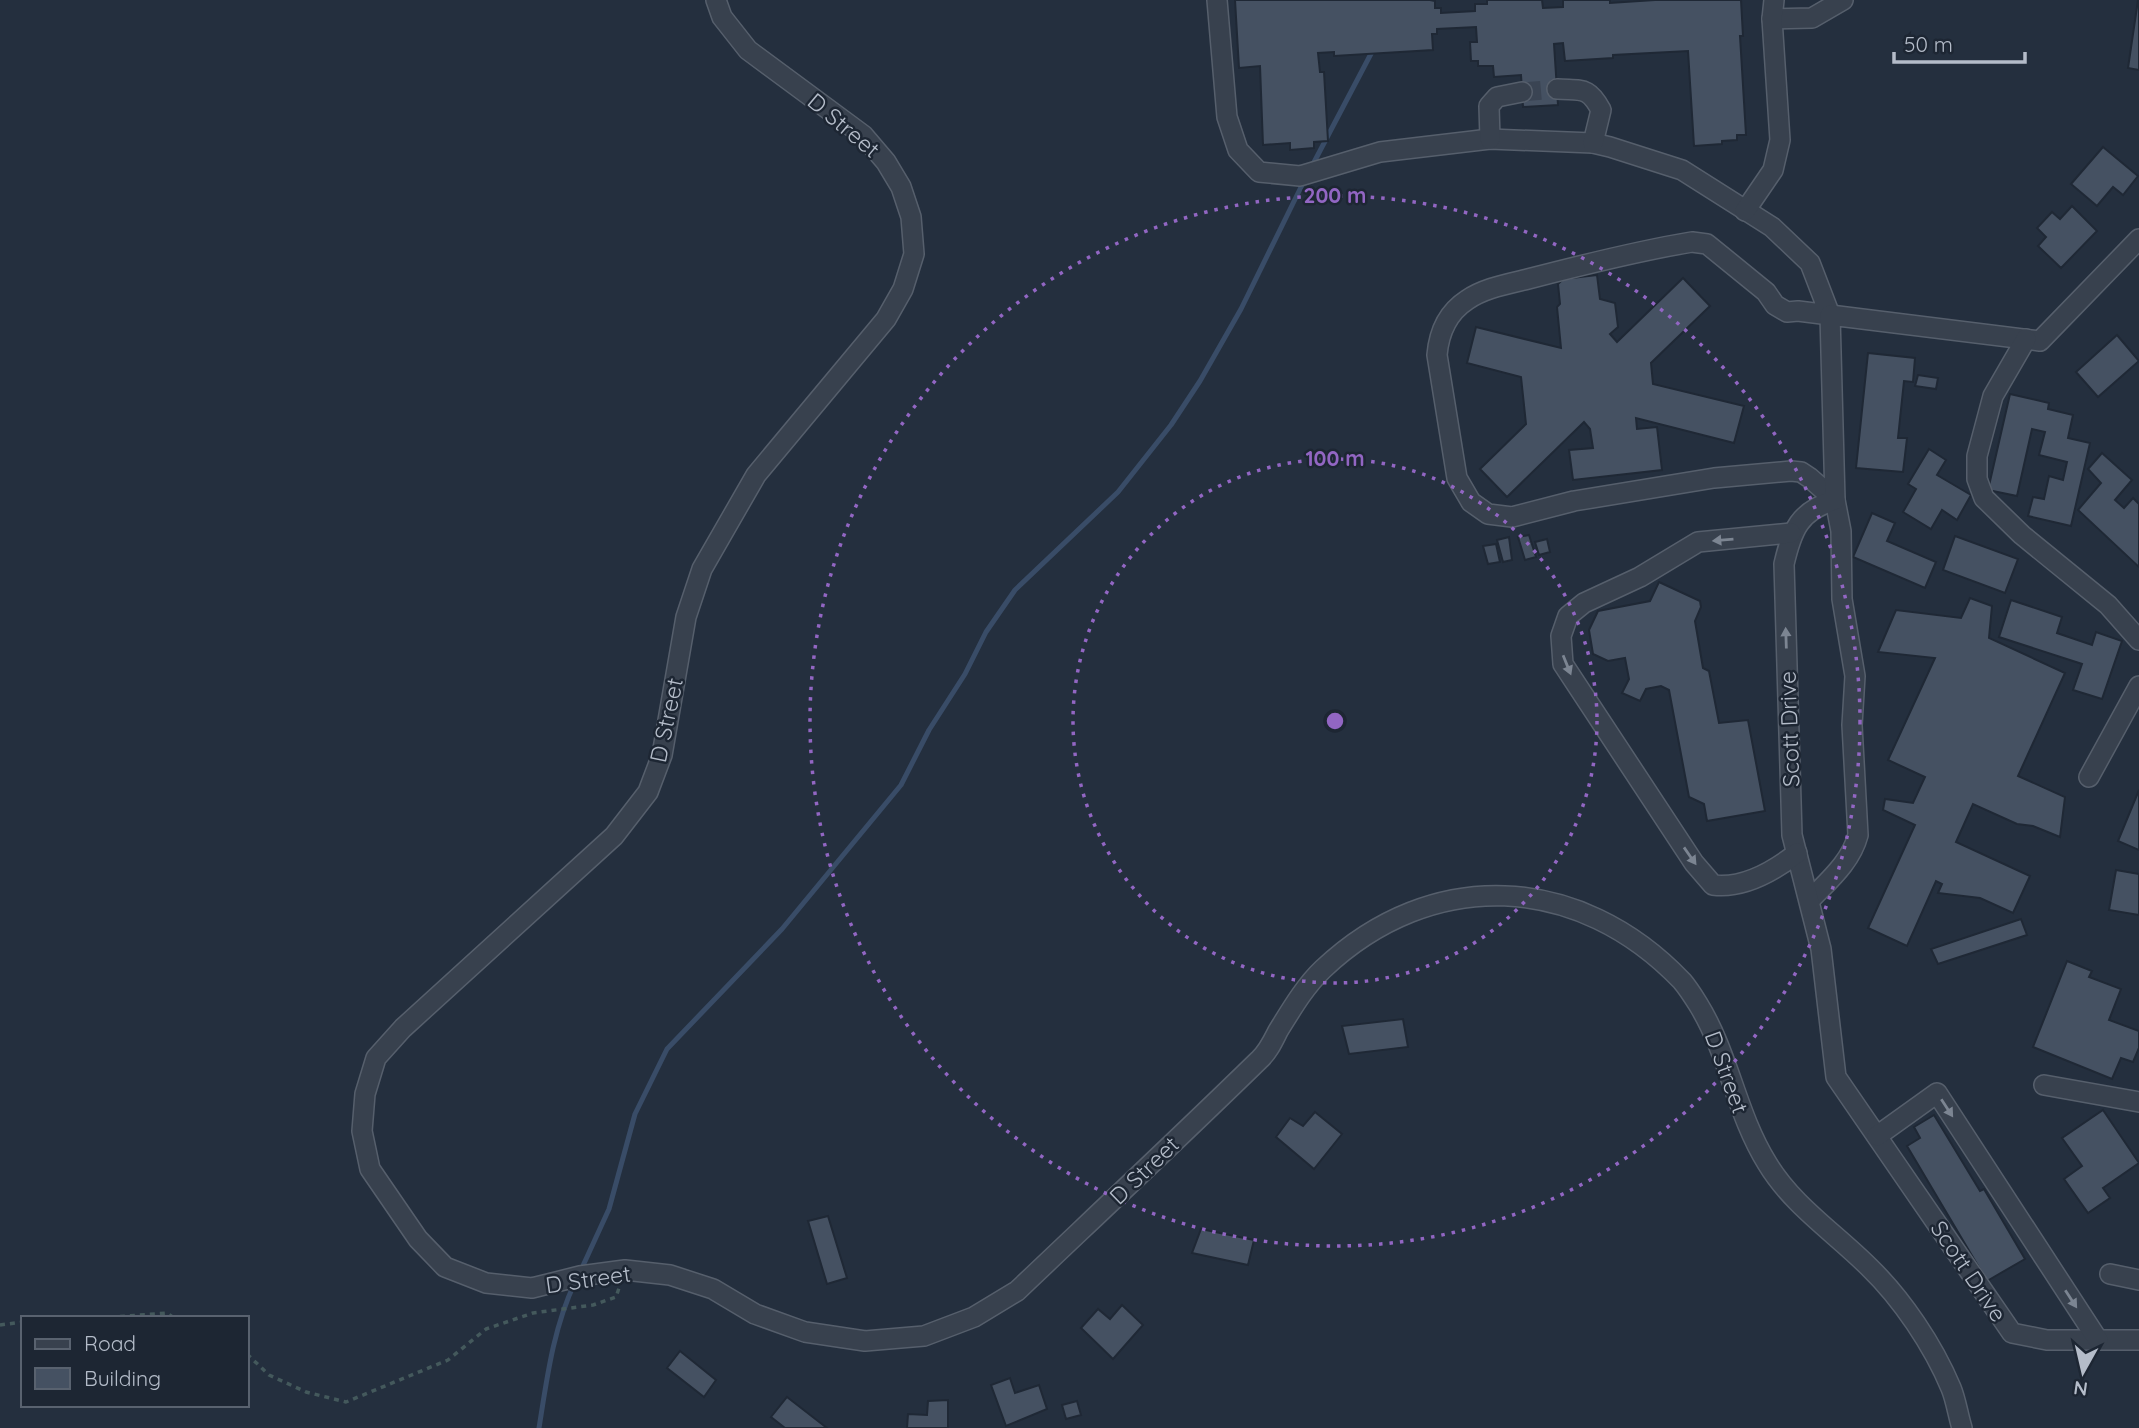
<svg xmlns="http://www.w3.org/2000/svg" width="2139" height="1428" font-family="Quicksand,sans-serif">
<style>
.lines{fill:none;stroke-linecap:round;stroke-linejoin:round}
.stream{stroke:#394c67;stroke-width:5}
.building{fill:#455162;stroke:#1f2835;stroke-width:2}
.minor-tunnel{stroke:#3a4453;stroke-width:19;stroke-dasharray:19 10;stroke-linecap:butt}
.minor-casing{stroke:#565f6c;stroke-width:22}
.path{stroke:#44595c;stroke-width:3.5;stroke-dasharray:5 5;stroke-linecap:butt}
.minor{stroke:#38414e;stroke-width:19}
.oneway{fill:#7c8592}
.ring{fill:none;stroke:#9266c3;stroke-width:3.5;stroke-dasharray:3.5 7}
.labels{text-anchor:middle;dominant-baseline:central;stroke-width:5;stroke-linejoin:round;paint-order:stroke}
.street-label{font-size:23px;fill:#b4bcc9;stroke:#1d2633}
.centre{fill:#9266c3;stroke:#1d2633;stroke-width:3.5}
.ring-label{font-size:21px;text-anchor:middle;font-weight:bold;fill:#9266c3;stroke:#1d2633;stroke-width:5;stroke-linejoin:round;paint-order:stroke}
</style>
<rect width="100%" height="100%" fill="#242f3e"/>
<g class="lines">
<g class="stream">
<polyline points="1312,166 1374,48"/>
<polyline points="581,1270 609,1209 635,1114 667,1049 782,929 901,785 929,730 965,674 986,632 1015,590 1118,492 1171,425 1200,381 1241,309 1304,181"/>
<path d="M 539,1428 C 547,1378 553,1329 575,1282"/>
</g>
</g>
<g class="building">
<polygon points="1235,0 1430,0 1435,1 1435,8 1441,8 1441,13 1475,11 1475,4 1487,4 1487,0 1542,0 1543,8 1563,7 1563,0 1610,0 1610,3 1655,0 1741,0 1743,36 1740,36 1746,135 1737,135 1737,140 1722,141 1722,144 1694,146 1688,51 1613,55 1613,58 1565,61 1563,43 1554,44 1558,105 1523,107 1521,75 1494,77 1493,66 1478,66 1478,61 1471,61 1470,42 1477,42 1476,27 1437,29 1437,34 1432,34 1433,50 1334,56 1334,52 1318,53 1320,72 1324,72 1328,141 1314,142 1314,148 1290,150 1290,143 1263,145 1260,66 1239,68"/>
<polygon points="2138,0 2139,0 2139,70 2128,68"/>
<polygon points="2103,147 2138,176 2123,195 2113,187 2097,206 2071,184"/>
<polygon points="2072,206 2097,231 2061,268 2038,246 2046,237 2037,228 2052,212 2060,219"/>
<polygon points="1597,275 1600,299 1615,303 1618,327 1610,334 1617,342 1683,278 1710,306 1651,363 1653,384 1744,406 1734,443 1636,418 1637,429 1657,427 1662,470 1573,480 1569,450 1593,448 1590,429 1584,422 1507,497 1480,469 1526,424 1521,377 1467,363 1476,327 1561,348 1557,307 1560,304 1558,284 1563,279"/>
<polygon points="2117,335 2139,361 2098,397 2076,372"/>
<polygon points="1868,353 1915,358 1913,382 1904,381 1898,438 1907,438 1903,472 1856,468"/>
<polygon points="1918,375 1938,378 1936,389 1915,386"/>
<polygon points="2010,394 2049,403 2048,409 2073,415 2068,438 2090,443 2071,526 2028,516 2033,497 2044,499 2049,476 2063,480 2067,462 2039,455 2045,432 2032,429 2017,496 1988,490"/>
<polygon points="1929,449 1946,460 1937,475 1971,495 1957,520 1942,510 1931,529 1903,512 1916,489 1908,484"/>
<polygon points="2102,453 2132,480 2115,500 2124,508 2133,498 2139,504 2139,567 2078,510 2101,483 2088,469"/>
<polygon points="1872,513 1895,523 1887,541 1936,562 1925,588 1853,557"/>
<polygon points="1529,535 1536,557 1525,560 1518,537"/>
<polygon points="1955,536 2018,559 2005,593 1943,570"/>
<polygon points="1509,537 1512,560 1503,562 1497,540"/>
<polygon points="1547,539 1550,552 1539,555 1535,542"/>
<polygon points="1496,544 1500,562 1488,564 1483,546"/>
<polygon points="1659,582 1700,601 1701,607 1695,621 1703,668 1709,671 1719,723 1748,720 1765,811 1707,821 1704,804 1689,797 1669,690 1661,686 1646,689 1640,701 1622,693 1629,679 1625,658 1608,661 1593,654 1589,630 1598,611 1650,601"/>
<polygon points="1970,598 1992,606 1989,638 2065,673 2018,776 2065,797 2060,837 2033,826 2017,824 1973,804 1956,842 2030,876 2013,913 1980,898 1938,893 1942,884 1936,881 1907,946 1868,928 1915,825 1883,810 1885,799 1913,803 1925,777 1888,760 1935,658 1878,652 1896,610 1961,618"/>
<polygon points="2011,600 2062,617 2057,633 2092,645 2096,632 2122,641 2102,699 2073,690 2082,664 1999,637"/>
<polygon points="2139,790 2139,850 2118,841"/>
<polygon points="2116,870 2139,874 2139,915 2109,910"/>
<polygon points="2021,919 2027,935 1938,964 1931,949"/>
<polygon points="2067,961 2092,971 2089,977 2121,989 2109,1020 2139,1031 2139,1048 2133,1062 2121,1058 2112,1079 2033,1047"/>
<polygon points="1403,1019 1408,1047 1349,1054 1342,1026"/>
<polygon points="2103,1110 2139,1163 2103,1188 2110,1198 2088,1213 2064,1179 2082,1166 2062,1138"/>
<polygon points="1315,1112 1342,1134 1314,1169 1276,1137 1290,1118 1303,1126"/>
<polygon points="1934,1115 1980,1191 1984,1189 2025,1259 1987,1281 1907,1146 1920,1138 1914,1127"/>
<polygon points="828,1216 847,1278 827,1284 808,1221"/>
<polygon points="1201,1229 1254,1240 1248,1265 1192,1253"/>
<polygon points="1122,1305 1143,1325 1113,1359 1081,1328 1098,1309 1110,1319"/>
<polygon points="680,1351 716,1380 704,1397 667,1368"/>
<polygon points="1010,1378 1015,1393 1039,1385 1047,1409 1006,1426 991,1385"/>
<polygon points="787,1397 827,1428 785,1428 771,1417"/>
<polygon points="948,1400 948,1428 907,1428 908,1414 927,1415 928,1401"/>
<polygon points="1077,1401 1081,1415 1066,1419 1062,1405"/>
</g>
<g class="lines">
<polyline class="minor-tunnel" points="1522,92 1557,89"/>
<g class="minor-casing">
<g id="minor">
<path d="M 716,0 L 722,17 L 748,50 L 863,135 L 886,162 L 901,187 L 911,217 L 914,254 L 903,289 L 886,319 L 756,475 L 702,569 L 686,617 L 662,755 L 648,792 L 614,836 L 403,1028 L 376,1058 L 365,1094 L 362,1131 L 370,1169 L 418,1239 L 445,1267 L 486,1283 L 532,1288 L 580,1276 L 625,1270 L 670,1275 L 713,1289 L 755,1314 L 805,1332 L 865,1341 L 924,1336 L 974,1317 L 1017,1291 C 1098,1214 1179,1138 1259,1060 C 1268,1052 1273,1041 1278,1031 C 1291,1010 1305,986 1323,969 C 1432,866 1579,873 1682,981 C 1688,988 1693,996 1698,1004 C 1729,1054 1736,1113 1767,1163 C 1792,1205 1835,1233 1869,1267 C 1902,1299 1933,1345 1951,1388 C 1956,1400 1958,1415 1962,1428"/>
<path d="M 1217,0 L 1227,117 L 1238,150 L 1259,172 L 1300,176 L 1380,152 L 1490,139 L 1593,143 L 1610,147 L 1682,170 L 1772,227 L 1810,263 L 1830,315 L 1798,311 L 1787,312 L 1775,305 L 1766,292 L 1707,244 L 1692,242 C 1637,251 1582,265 1528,279 C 1508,284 1484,288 1467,300 C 1447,313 1439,332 1437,355 L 1457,478 L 1471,502 L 1488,514 L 1512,517 L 1574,501 L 1714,478 L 1791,471 L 1801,472 L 1810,478 L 1835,500 L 1841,531 L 1842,599 L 1855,676 L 1852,725 L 1858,835 C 1851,862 1828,881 1810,900"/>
<polyline points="1772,19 1812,18 1843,0"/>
<path d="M 1557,89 C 1582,91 1588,86 1601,110 L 1593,143"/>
<polyline points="1490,139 1489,106 1497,97 1522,92"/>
<polyline points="1745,211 1773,170 1780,140 1772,19 1774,0"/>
<path d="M 2139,239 L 2040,341 L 1830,315 L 1835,500 C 1799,511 1792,530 1784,564 L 1792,835 L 1821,949 L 1836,1077 L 2012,1333 L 2047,1340 L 2139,1340"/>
<polyline points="2026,339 1993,396 1977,456 1977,479 1984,498 2022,535 2108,605 2139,640"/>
<path d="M 1791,533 L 1698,542 L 1640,577 L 1584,603 L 1568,616 L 1561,636 L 1563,664 L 1694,863 L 1713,885 C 1744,889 1774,871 1797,853"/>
<polyline points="2089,777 2139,686"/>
<polyline points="2044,1085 2139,1102"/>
<polyline points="1877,1136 1937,1093 2098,1340"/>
<polyline points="2110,1274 2139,1280"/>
</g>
</g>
<g class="path">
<polyline points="100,1318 167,1313 174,1318"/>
<polyline points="0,1325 23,1322"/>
<polyline points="247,1354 269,1375 306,1392 346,1402 448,1360 486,1329 533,1313 593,1305 616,1297 619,1288"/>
</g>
<use href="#minor" class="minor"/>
</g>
<defs><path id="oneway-solid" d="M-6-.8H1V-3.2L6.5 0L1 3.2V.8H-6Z" transform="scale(1.75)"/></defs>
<g class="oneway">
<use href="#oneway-solid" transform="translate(1723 540) rotate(175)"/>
<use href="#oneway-solid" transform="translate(1786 638) rotate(-92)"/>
<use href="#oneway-solid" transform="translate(1567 665) rotate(68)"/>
<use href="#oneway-solid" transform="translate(1690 856) rotate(55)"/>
<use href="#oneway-solid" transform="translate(1947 1108) rotate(57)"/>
<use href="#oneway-solid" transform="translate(2071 1299) rotate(57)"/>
</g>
<g class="ring">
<circle cx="1335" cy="721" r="262"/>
<circle cx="1335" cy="721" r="525"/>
</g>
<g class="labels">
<g class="street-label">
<text transform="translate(844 125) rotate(40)">D Street</text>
<text transform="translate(666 720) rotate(-78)">D Street</text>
<text transform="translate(1789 729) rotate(-92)">Scott Drive</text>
<text transform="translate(1727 1072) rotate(70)">D Street</text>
<text transform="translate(1144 1170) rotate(-44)">D Street</text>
<text transform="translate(1969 1271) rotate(56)">Scott Drive</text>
<text transform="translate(588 1279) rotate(-8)">D Street</text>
</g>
</g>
<circle cx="1335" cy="721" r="10" class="centre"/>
<g class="ring-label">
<text x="1335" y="203">200 m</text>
<text x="1335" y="466">100 m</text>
</g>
<rect x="21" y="1316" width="228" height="91" fill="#1d2633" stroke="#59626f" stroke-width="2"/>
<rect x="35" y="1339" width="35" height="10" fill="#38414e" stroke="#59626f" stroke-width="2"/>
<text x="84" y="1351" font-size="21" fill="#b4bcc9">Road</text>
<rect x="35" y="1368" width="35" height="21" fill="#455162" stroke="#59626f" stroke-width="2"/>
<text x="84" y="1386" font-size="21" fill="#b4bcc9">Building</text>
<g transform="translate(2083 1372) rotate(188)" stroke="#1d2633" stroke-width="5" paint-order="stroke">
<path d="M0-5L12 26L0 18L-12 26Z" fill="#b4bcc9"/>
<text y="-10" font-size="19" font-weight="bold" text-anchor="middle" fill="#b4bcc9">N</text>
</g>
<path d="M1894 52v10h131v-10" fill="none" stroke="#b4bcc9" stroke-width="3.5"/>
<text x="1904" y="52" font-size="21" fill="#b4bcc9" stroke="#1d2633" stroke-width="5" paint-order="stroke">50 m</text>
</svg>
